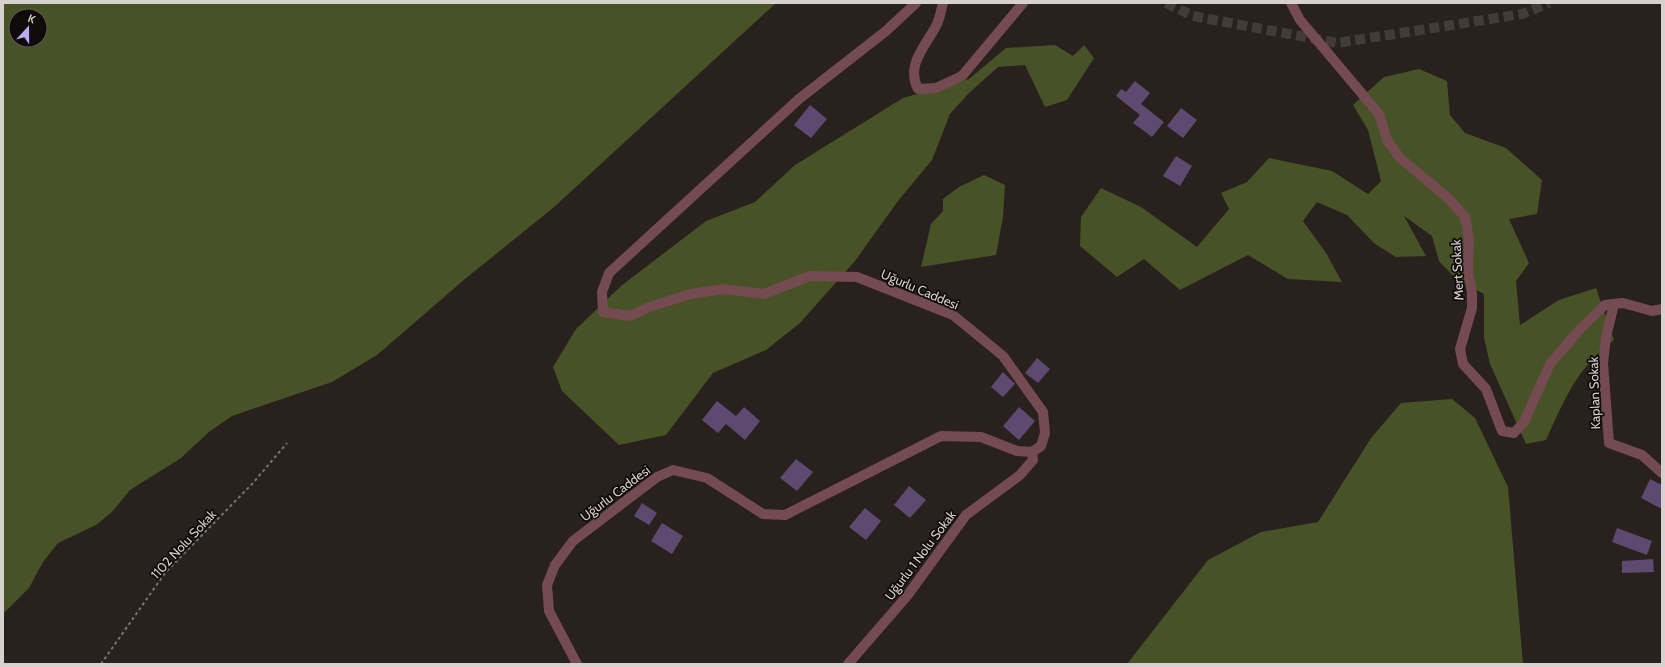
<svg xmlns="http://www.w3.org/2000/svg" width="1665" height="667" font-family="Cabin,sans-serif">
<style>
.forest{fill:#475226;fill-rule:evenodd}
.building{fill:#5e4970}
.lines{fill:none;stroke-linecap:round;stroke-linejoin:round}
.major-tunnel{stroke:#433b38;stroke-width:10;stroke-dasharray:10 5;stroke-linecap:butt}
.path{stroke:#7b7471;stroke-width:2;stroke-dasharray:3 3;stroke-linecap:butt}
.minor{stroke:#744b50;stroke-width:10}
.labels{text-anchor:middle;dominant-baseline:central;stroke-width:3.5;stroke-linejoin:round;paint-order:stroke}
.street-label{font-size:13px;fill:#d6d0ce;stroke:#0f0b0a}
</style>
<rect width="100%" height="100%" fill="#29211d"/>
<g class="forest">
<path d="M 3,3 L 776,3 L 553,208 L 465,279 L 377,355 L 332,382 L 232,416 L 209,432 L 181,458 L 130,490 L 112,512 L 96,525 L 58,543 L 43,562 L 29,588 L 3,614 ZM 16,16 L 40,16 L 40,40 L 16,40 Z"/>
<polygon points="1055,45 1073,56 1084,45 1094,58 1067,100 1045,107 1025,65 998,67 968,94 950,114 932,160 898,201 855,261 800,323 766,350 713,373 666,435 619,445 562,391 553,367 576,329 621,286 706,221 755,202 795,165 903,98 969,79 1006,48"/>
<path d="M 1419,69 L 1447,81 L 1450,115 L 1465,133 L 1506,148 L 1542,180 L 1537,214 L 1509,219 L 1529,263 L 1516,281 L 1520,325 L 1559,300 L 1596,288 L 1614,340 C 1576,369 1565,399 1546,440 L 1526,444 L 1490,364 L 1484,338 L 1484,294 L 1457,280 L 1439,261 L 1432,236 L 1404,216 L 1426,256 L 1396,257 L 1375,244 L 1347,215 L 1317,202 L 1303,221 L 1326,253 L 1342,282 L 1288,279 L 1248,255 L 1180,290 L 1144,259 L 1117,277 L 1080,246 L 1081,217 L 1101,188 L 1141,207 L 1197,247 L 1229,209 L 1221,193 L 1247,182 L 1269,158 L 1332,171 L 1368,194 L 1381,181 L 1368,130 L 1353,105 L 1384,77 Z"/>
<polygon points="984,175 1005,185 1003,217 996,255 921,267 931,224 943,211 943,199 959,187"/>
<polygon points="1452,399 1475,418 1508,487 1523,664 1127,664 1208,560 1261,532 1318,522 1371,438 1401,403"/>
</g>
<g class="building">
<polygon points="1135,81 1150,93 1141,104 1164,122 1152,137 1133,123 1140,115 1116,96 1121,89 1126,92"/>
<polygon points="810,105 827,119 811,138 794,125"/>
<polygon points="1181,108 1197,120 1183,138 1167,126"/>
<polygon points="1176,156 1192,166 1180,186 1163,176"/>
<polygon points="1037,358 1050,369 1038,383 1025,373"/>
<polygon points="1003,372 1015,384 1003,397 991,387"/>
<polygon points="717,401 736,416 744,407 760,421 745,440 726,424 718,433 702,420"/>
<polygon points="1019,407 1035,421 1019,440 1003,426"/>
<polygon points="796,459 813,472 797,491 780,478"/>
<polygon points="1650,479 1662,485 1662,509 1641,498"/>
<polygon points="909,486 926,500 910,518 894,505"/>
<polygon points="642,503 657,513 649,525 634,516"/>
<polygon points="865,508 881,521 866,540 849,527"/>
<polygon points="662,523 683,536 672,554 651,541"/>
<polygon points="1617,528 1652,541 1647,555 1612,542"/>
<polygon points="1653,559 1654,572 1622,573 1622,561"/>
</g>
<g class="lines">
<polyline class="major-tunnel" points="1166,3 1193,16 1337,43 1522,14 1549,3"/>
<polyline class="path" points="101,664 165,573 253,483 287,443"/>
<g class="minor">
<path d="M 943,3 C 941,10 940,18 937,24 C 927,45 905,64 918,89 L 936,88 L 962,76 L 1023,3"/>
<polyline points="1291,3 1300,20 1379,114 1387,140 1399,157 1449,199 1465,217 1469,239 1468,270 1472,293 1472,308 1460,349 1463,364 1486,389 1502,431 1514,433 1524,422 1550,364 1580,329 1605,305 1623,303 1652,311 1662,309"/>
<polyline points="1614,304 1606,337 1603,363 1609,443 1642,455 1662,473"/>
<polyline points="577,664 549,611 547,585 555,565 573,541 657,477 673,470 707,478 763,514 785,515 941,436 981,437 1017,451 1032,452 1041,446 1045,433 1043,412 1003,356 953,315 857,277 810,276 764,294 723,289 691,294 649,307 630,316 603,312 602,292 609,273 799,99 886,31 916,3"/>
<polyline points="848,664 907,596 966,515 1020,475 1033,460 1032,452"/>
</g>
</g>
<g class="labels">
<g class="street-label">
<text transform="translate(1457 270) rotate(-93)">Mert Sokak</text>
<text transform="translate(920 289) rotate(23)">Uğurlu Caddesi</text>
<text transform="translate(1594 393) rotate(-92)">Kaplan Sokak</text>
<text transform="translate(615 493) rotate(-37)">Uğurlu Caddesi</text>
<text transform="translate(183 544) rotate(-47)">1102 Nolu Sokak</text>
<text transform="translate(920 555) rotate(-53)">Uğurlu 1 Nolu Sokak</text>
</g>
</g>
<rect width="1665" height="667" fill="none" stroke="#d6d0ce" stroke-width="8"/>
<g transform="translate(28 28) rotate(21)"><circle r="19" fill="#0f0b0a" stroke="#5f5a58"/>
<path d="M0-3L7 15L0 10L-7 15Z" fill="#bbaaf6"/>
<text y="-6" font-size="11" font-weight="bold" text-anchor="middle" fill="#d6d0ce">K</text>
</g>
</svg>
